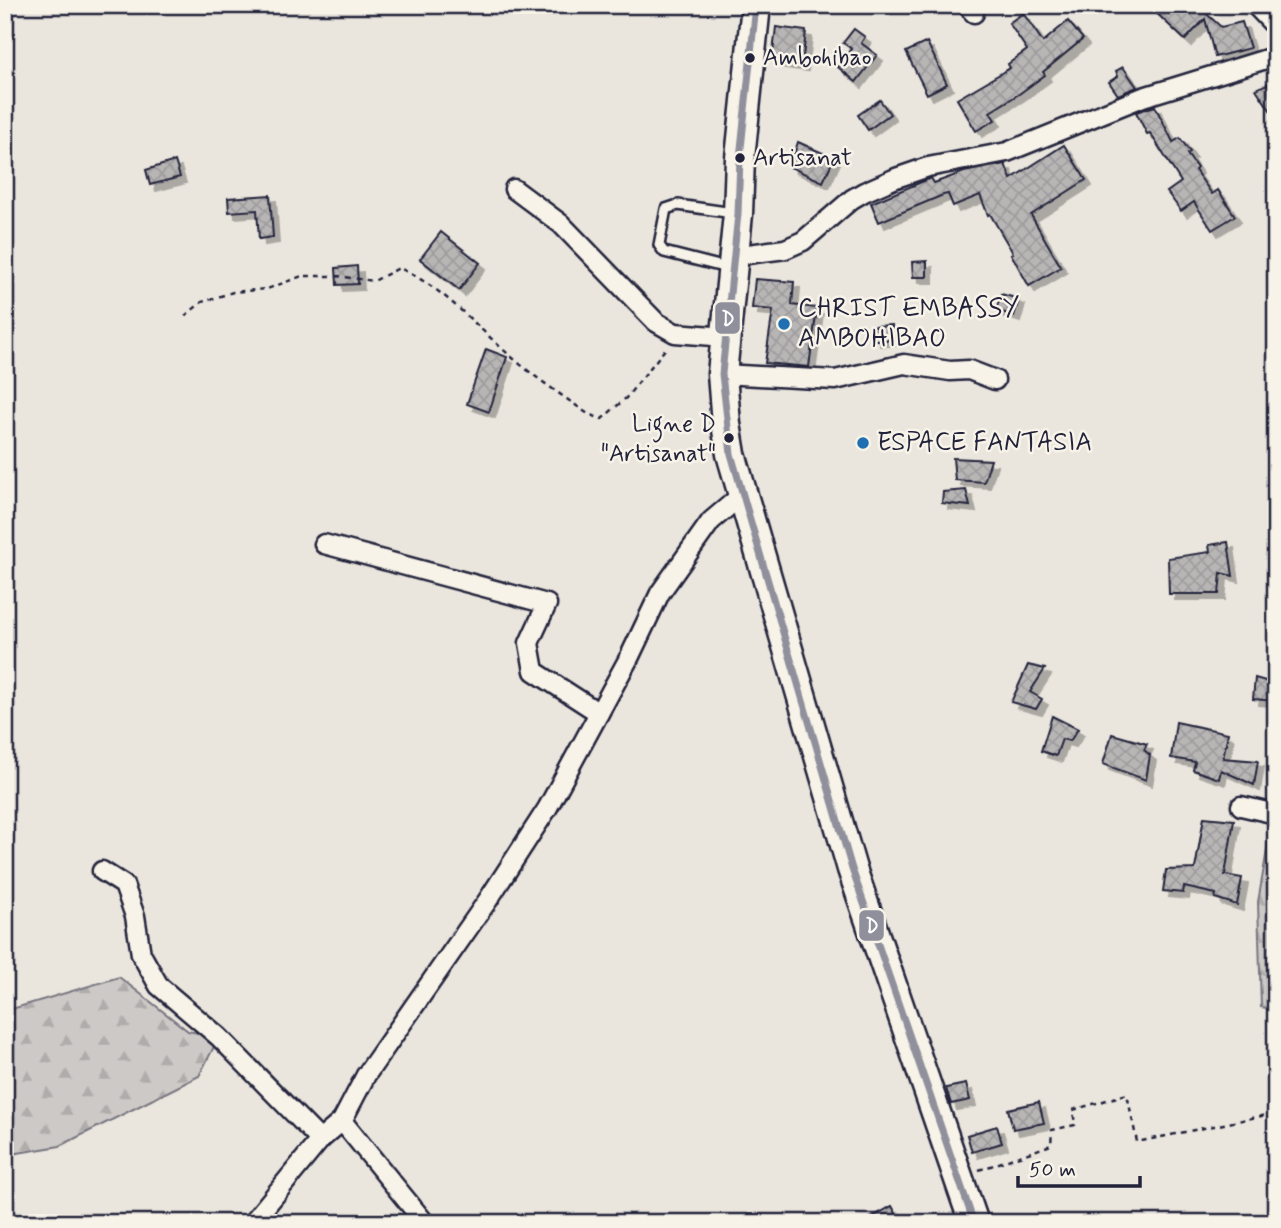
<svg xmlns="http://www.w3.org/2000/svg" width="1281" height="1228" font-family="Mynerve,sans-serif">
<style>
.forest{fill:url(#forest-firs);stroke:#787680;stroke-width:2}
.building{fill:url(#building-cross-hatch);stroke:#22223b;stroke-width:2;filter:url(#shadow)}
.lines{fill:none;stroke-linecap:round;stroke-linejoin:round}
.service-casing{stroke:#22223b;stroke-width:14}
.minor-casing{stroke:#22223b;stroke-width:23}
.primary-casing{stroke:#22223b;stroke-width:33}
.path{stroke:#22223b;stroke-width:2.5;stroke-dasharray:5 5;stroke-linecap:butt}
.service{stroke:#f7f3e8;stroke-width:9}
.minor{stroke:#f7f3e8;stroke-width:18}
.primary{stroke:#f7f3e8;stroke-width:28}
.bus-1-casing{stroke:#f7f3e8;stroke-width:12}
.bus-1{stroke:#90909d;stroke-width:7}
.bus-dot{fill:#22223b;stroke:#f7f3e8;stroke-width:2.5}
.poi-dot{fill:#1f6fb2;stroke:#f7f3e8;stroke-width:2.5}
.labels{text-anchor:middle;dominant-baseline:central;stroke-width:5;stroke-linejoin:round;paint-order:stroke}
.bus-label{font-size:24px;fill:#22223b;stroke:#f7f3e8;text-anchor:start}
.poi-label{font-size:26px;fill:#22223b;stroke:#f7f3e8;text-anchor:start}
.line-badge{stroke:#f7f3e8;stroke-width:2.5}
.badge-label{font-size:19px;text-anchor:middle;font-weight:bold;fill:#fff}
</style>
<defs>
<pattern id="forest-firs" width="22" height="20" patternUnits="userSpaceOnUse" patternTransform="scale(1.75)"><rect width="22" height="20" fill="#cdc9c6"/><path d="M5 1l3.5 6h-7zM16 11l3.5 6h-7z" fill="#b0acab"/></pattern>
<pattern id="building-cross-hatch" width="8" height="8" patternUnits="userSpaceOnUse" patternTransform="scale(1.75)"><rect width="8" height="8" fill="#b8b6b5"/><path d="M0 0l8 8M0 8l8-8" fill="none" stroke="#9e9c9d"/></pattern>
<filter id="shadow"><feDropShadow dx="6" dy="6" stdDeviation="0" flood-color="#0004"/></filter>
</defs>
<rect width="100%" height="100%" fill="#eae6de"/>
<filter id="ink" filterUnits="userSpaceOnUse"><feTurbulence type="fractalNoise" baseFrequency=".0143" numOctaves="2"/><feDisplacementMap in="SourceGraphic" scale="14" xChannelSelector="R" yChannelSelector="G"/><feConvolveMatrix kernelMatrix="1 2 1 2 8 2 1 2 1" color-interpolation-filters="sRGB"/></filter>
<g filter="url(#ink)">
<g class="forest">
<polygon points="1271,827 1276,827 1276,1009 1261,1007 1258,902"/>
<polygon points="119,977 188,1031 219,1037 199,1076 60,1146 5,1155 5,1011"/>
</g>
<g class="building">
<polygon points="1148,5 1197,5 1221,27 1242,22 1250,48 1215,57 1205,19 1185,40"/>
<polygon points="1023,13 1043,42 1068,21 1083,39 1043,72 1045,75 1019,94 990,112 995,120 976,131 957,99 1010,68 1008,64 1027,50 1009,23"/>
<polygon points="776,27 806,31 802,65 772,61"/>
<polygon points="854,29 865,37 861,43 877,55 856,82 838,67 852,49 843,43"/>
<polygon points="927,42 947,84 927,94 906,52"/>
<polygon points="1123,67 1137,87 1118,95 1109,82 1118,76 1116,71"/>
<polygon points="1276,80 1276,119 1256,89"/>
<polygon points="880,100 890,114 868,130 858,115"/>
<polygon points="1155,106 1173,142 1180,138 1190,152 1187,154 1197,168 1195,170 1212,194 1218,190 1235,216 1212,230 1194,202 1181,211 1167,192 1181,182 1150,133 1147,134 1136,112"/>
<polygon points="798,142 834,158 823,182 790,167"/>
<polygon points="1064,145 1086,180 1031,215 1061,267 1029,286 1011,254 1013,253 990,214 988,215 980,195 953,206 948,194 943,195 879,222 871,203 931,178 934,183 964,172 1005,164 1011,179"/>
<polygon points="175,161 180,177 150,185 146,170"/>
<polygon points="270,195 273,237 259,239 257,210 229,212 228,198"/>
<polygon points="441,232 480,263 459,290 420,259"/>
<polygon points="927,261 927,277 913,277 912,262"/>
<polygon points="357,266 358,284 337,285 336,268"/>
<polygon points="755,279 794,282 792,305 817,308 809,367 765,363 773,310 752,308"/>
<polygon points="1001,294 1019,299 1014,316 996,310"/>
<polygon points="892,325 892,340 874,340 874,326"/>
<polygon points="486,349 507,357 489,412 467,404"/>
<polygon points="953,458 991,460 984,482 955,480"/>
<polygon points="966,490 970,506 942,503 943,492"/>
<polygon points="1228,542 1233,576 1221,573 1219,594 1169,594 1168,558 1210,552 1209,545"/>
<polygon points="1028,665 1045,669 1030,692 1042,699 1036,709 1011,702"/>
<polygon points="1255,678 1276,684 1276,701 1253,699"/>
<polygon points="1052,716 1078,729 1070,741 1062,739 1056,756 1041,751"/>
<polygon points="1176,722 1228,733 1223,758 1258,761 1254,785 1221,770 1219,779 1193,770 1195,762 1171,758"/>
<polygon points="1112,734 1147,744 1144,750 1150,755 1146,780 1103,764"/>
<polygon points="1204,817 1234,820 1225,875 1242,878 1237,905 1215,898 1216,894 1184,887 1183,893 1163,891 1166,870 1195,869"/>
<polygon points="966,1084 970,1100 951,1104 946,1088"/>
<polygon points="1039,1102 1044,1123 1013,1129 1008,1109"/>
<polygon points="997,1126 1002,1143 972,1152 967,1135"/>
<polygon points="892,1206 901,1223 862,1223"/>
</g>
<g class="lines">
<g class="service-casing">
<polyline id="service" points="727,268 664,252 659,245 666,209 678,205 733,213"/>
</g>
<g class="minor-casing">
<g id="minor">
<polyline points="967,5 974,13"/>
<polyline points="1255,5 1276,27"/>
<polyline points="514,189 561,224 656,322 675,333 726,337"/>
<polyline points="733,256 785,249 803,241 852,199 864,192 896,178 928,167 1007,152 1143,97 1276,56"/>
<polyline points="722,374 835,380 904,364 950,371 969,370 995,380"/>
<polyline points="324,544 547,604 529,643 534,671 599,713"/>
<polyline points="1241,806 1276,814"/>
<polyline points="102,871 124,885 135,916 141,954 159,986 219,1037 320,1140"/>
<polyline points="342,1121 425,1223"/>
<polyline points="252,1223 320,1140 342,1121 366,1075 488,900 547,809 630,656 660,593 711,521 743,494"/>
</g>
</g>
<g class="primary-casing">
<polyline id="primary" points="756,5 740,158 738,214 722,374 726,424 731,454 852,869 974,1223"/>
</g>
<g class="path">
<path d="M 185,316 L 202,302 L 233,292 L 267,289 L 302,276 L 337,276 L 374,281 L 399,268 C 445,288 476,327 514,359 C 537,379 563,396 588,414 L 602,419 L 626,398 L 666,348"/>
<polyline points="979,1170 1051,1145 1052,1130 1075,1125 1073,1110 1127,1094 1137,1142 1276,1113"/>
</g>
<use href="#service" class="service"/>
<use href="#minor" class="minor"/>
<use href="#primary" class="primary"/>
<g class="bus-1-casing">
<polyline id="bus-1" points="756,5 740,158 738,214 722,374 731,454 852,869 974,1223"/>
</g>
<use href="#bus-1" class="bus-1"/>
</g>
</g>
<g class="bus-dot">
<circle cx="750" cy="58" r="6"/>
<circle cx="740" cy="158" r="6"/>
<circle cx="729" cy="438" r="6"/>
</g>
<g class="poi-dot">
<circle cx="784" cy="324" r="7"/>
<circle cx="863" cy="443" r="7"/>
</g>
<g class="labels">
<g class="bus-label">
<text x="763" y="58">Ambohibao</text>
<text x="753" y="158">Artisanat</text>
<text x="716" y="424" text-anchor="end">Ligne D<tspan x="716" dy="30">"Artisanat"</tspan></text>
</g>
<g class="poi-label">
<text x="798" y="309">CHRIST EMBASSY<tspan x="798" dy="30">AMBOHIBAO</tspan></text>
<text x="877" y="443">ESPACE FANTASIA</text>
</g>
</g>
<g class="line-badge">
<rect x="714" y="301" width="27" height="34" rx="7" fill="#90909d"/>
<rect x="858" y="909" width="27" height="33" rx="7" fill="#90909d"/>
</g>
<g class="badge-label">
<text x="728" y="325">D</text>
<text x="872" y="932">D</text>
</g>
<rect width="1281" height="1228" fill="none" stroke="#f7f3e8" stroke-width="28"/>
<rect x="14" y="14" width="1253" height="1200" fill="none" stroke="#22223b" stroke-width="2.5" filter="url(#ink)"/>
<path d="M1018 1176v10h122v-10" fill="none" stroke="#22223b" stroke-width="3.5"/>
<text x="1029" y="1176" font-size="21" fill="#22223b" stroke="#f7f3e8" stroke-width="5" paint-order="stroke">50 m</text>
</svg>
